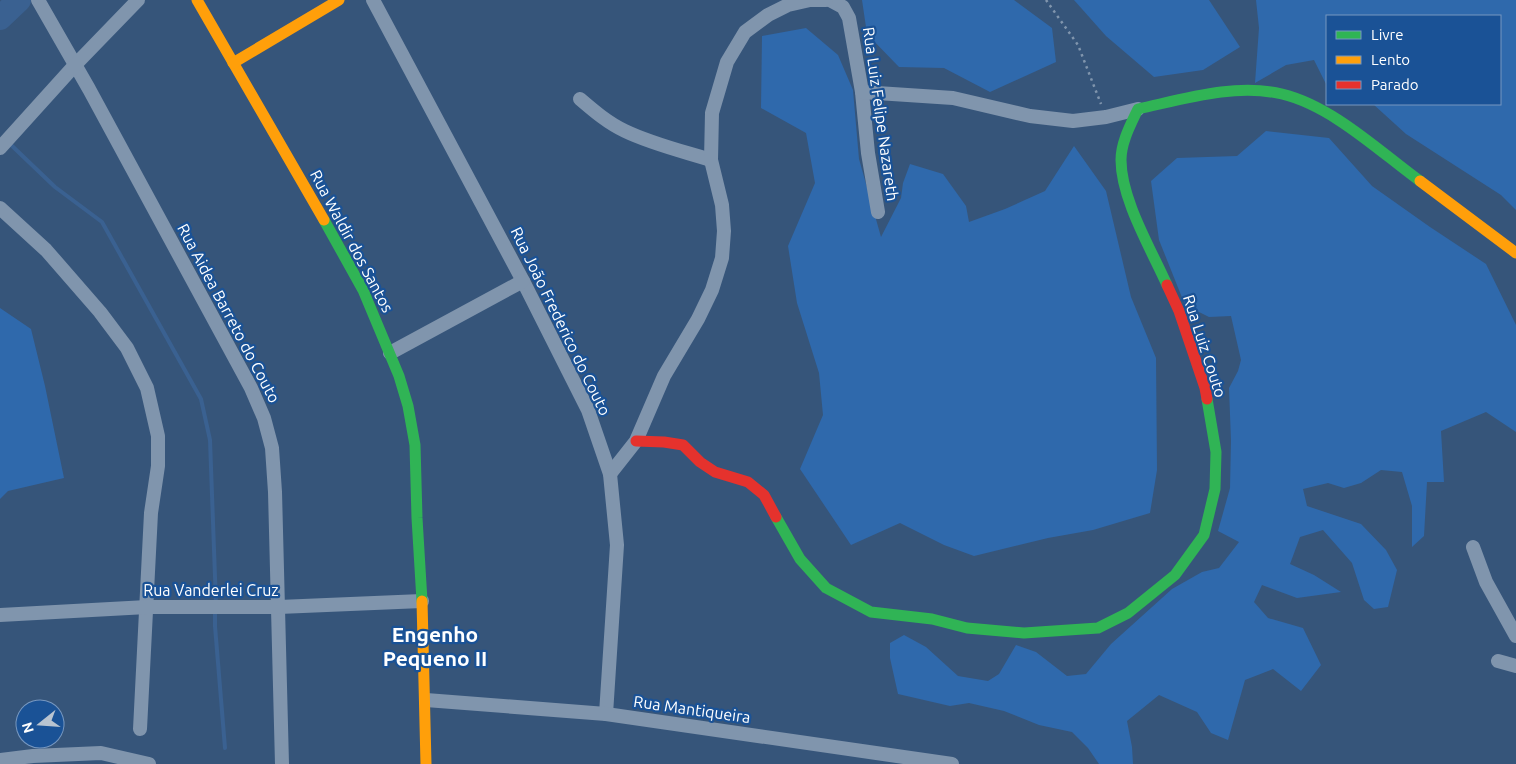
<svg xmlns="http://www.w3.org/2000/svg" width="1516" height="764" font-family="Ubuntu,sans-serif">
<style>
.green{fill:#2f69ac}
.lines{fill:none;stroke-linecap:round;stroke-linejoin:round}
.stream{stroke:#3a6191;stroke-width:4}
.river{stroke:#3a6191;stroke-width:24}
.path{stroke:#8095ad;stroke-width:2.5;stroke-dasharray:2.5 4;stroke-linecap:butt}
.street{stroke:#8095ad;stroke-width:14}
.fast{stroke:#30b455;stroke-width:11}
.slow{stroke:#ff9f0a;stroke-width:11}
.jam{stroke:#e5322d;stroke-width:11}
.labels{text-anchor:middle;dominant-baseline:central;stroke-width:4.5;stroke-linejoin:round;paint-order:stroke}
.street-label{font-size:16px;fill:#fff;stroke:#1a5296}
.district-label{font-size:21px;font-weight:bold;fill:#fff;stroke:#1a5296}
</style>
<rect width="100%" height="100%" fill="#36557a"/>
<g class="green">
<polygon points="862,0 1014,0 1052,28 1056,62 990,92 944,68 899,67 867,34"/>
<polygon points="1074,0 1209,0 1240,47 1203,70 1154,77 1106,36"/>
<polygon points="1256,0 1516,0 1516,210 1501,195 1406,134 1373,104 1500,104 1500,16 1327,16 1327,86 1314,60 1286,65 1255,83 1259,28"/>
<polygon points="806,28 838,55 853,90 859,159 881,237 901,198 903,183 910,164 943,174 966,206 969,222 1005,209 1045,191 1074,146 1106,191 1131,297 1156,358 1157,470 1150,513 1093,530 1048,538 974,556 944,545 900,523 851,545 800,469 823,415 819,373 797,303 788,246 815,183 806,133 761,108 762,36"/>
<polygon points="1266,131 1329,138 1372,186 1430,227 1486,264 1516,325 1516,432 1486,412 1441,431 1444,482 1427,482 1424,536 1412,547 1412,506 1402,472 1381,470 1361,483 1344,488 1328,483 1303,489 1307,506 1361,524 1386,550 1397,570 1388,607 1374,609 1364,600 1352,563 1323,530 1300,537 1290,564 1314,575 1341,592 1297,598 1262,585 1254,602 1268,618 1303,628 1321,665 1301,691 1273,669 1245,680 1228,740 1211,733 1197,712 1159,695 1127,721 1132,747 1133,764 1099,764 1088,748 1072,732 1039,725 1004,711 969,703 950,706 898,694 890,658 890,643 904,635 926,647 958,676 988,681 999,674 1016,645 1036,652 1067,676 1086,674 1111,644 1172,589 1202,572 1219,568 1239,542 1218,531 1230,488 1231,441 1229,388 1238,371 1241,360 1231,316 1209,317 1185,305 1159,240 1151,181 1177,158 1237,156"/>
<polygon points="0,308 31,329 45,386 64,478 8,491 0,499"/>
</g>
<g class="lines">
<g class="stream">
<polyline points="9,143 55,187 102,222 201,399 210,440 216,604"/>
<polyline points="215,611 215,626 225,748"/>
</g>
<polyline class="river" points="0,18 19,0"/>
<polyline class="path" points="1046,0 1078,45 1101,104"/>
<g class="street">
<polyline points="38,0 89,89 251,388 264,418 272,448 275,492 282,764"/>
<polyline points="373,0 523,281 588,410 610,474 617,545 606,714"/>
<polyline points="830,0 843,7 849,18 862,92 868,153 878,212"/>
<polyline points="862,92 953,98 1030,116 1073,121 1106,117 1138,109"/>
<path d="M 580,99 C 594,111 608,123 625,131 C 652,144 682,151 711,160"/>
<polyline points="0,148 75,65 138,0"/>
<polyline points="0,208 46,250 100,312 127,348 147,388 158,436 158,466 151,513 140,729"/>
<polyline points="390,353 523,281"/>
<polyline points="610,474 636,441 664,376 698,319 712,290 722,258 724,231 722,205 711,160 712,113 727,62 745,32 768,15 788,5 810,0 826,0"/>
<polyline points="1473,547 1486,582 1516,636"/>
<polyline points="0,615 147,607 279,607 422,601"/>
<polyline points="1498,661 1516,666"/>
<polyline points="426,700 606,714 952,764"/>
<polyline points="0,760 33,756 101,753 149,764"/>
</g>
<g class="fast">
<polyline points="324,220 363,290 399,376 408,406 415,445 417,518 422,601"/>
<path d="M 1167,285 C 1151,249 1121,199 1121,160 C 1121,142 1131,124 1138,109 C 1184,99 1235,83 1282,94 C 1332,106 1379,151 1420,181"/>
<polyline points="776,517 800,559 826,588 871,612 932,619 967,628 1024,633 1098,628 1128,613 1175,575 1204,535 1215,489 1216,452 1207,399"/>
</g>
<g class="slow">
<polyline points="197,0 324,220"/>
<polyline points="233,63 339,0"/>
<polyline points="1420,181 1516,253"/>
<polyline points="422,601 426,764"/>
</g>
<g class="jam">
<polyline points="1167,285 1179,311 1205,388 1207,399"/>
<polyline points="636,441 664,442 683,445 700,462 715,472 748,482 764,495 776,517"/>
</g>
</g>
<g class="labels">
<g class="street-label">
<text transform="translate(881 114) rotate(82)">Rua Luiz Felipe Nazareth</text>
<text transform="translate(352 241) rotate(62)">Rua Waldir dos Santos</text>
<text transform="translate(229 313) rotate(62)">Rua Aidea Barreto do Couto</text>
<text transform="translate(561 321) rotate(64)">Rua João Frederico do Couto</text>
<text transform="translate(1205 346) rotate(72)">Rua Luiz Couto</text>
<text x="211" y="590">Rua Vanderlei Cruz</text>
<text transform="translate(692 709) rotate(8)">Rua Mantiqueira</text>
</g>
<g class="district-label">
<text x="435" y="634">Engenho<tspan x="435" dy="24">Pequeno II</tspan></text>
</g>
</g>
<rect x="1326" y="15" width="175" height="90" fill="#1a5296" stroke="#7697c0"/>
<rect x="1336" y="31" width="25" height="8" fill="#30b455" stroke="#7697c0"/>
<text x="1371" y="40" font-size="15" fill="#ffffff">Livre</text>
<rect x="1336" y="56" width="25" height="8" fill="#ff9f0a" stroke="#7697c0"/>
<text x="1371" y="65" font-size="15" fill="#ffffff">Lento</text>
<rect x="1336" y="81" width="25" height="8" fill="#e5322d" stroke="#7697c0"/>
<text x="1371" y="90" font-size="15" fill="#ffffff">Parado</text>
<g transform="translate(40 724) rotate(253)"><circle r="24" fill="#1a5296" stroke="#7697c0"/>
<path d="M0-4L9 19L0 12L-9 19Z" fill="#b9c4d0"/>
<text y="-8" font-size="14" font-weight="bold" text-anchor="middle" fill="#ffffff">N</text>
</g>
</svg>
